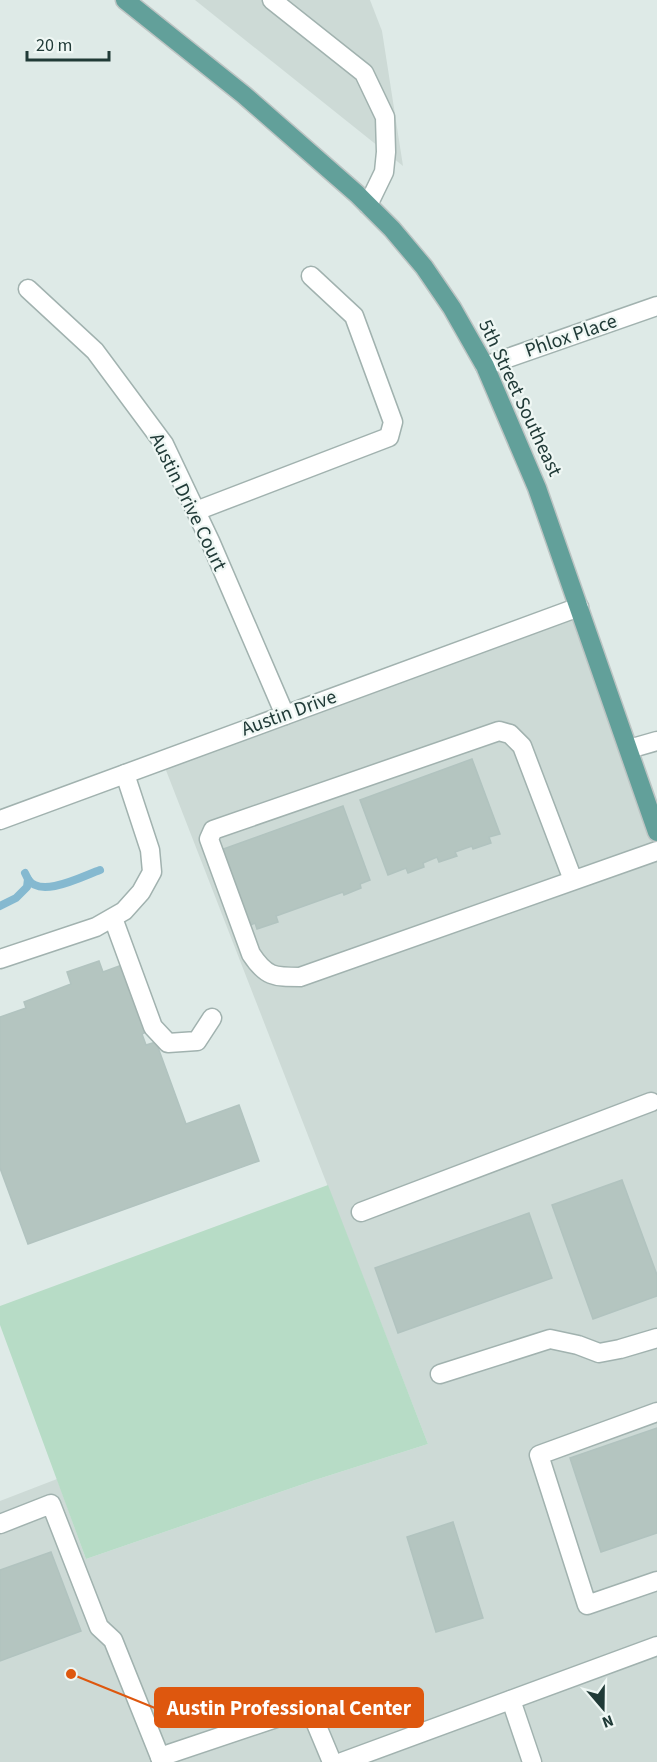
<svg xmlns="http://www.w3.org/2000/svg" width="657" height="1762" font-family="'Source Sans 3',sans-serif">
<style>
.built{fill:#cddad6}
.green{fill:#b7dcc6}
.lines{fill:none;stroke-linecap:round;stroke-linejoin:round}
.stream{stroke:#85b9d0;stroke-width:8}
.building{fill:#b4c5c0;stroke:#b1c3bf;stroke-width:1.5}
.minor-casing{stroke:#a1b2af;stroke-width:21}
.major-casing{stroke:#bcc4c3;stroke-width:21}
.minor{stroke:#fff;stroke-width:18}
.major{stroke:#62a09a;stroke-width:18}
.labels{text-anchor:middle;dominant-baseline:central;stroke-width:4.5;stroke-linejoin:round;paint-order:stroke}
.street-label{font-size:20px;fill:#203a37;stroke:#eff7f4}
.leader{fill:none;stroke:#de570e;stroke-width:2}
.callout-dot{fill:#de570e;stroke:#eff7f4;stroke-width:2}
.callout{fill:#de570e;stroke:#de570e;stroke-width:2}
.callout-label{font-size:21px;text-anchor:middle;font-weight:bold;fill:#fff}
</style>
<rect width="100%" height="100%" fill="#deeae7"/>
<g class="built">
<polygon points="195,0 370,0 382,31 403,166"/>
<polygon points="579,607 657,832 657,1762 0,1762 0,1501 57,1479 86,1559 315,1480 428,1444 162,760"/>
</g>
<polygon class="green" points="328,1185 428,1444 315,1480 86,1559 0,1325 0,1306"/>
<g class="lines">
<g class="stream">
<path d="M 28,879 C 40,899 83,876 100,870"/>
<polyline points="0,906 16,898 27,887 28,879 25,873"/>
</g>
</g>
<g class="building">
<polygon points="472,759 500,834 489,837 491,843 473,849 472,846 455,852 457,856 439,862 437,857 423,863 424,867 408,873 406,868 388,875 360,800"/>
<polygon points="343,806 370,880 360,884 361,888 344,895 343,892 276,916 278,922 257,929 255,923 246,927 218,851"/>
<polygon points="99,961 103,972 122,965 146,1032 142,1034 146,1045 156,1042 186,1124 239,1105 259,1161 28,1244 0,1168 0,1017 26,1008 24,1002 71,984 67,972"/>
<polygon points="622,1180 657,1275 657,1296 593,1319 552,1205"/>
<polygon points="529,1213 552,1278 398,1333 375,1268"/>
<polygon points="657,1428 657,1533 601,1552 570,1458"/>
<polygon points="453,1522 483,1618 436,1632 407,1537"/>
<polygon points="51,1552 81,1631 0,1661 0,1570"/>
</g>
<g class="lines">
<g class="minor-casing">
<g id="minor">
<polyline points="272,0 364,73 385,117 386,152 384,172 368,205"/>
<polyline points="28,289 95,351 164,444 210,541 285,715"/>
<polyline points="485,366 657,306"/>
<polyline points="196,511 389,437 393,422 354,316 311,276"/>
<polyline points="629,749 657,741"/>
<polyline points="0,820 579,607"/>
<path d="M 573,880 L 522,746 L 510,734 L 499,731 L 213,830 L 209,839 L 251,954 C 266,977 274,977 300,977 L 657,851"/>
<polyline points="113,918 153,1027 168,1043 197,1041 212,1018"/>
<polyline points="0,959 96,927 124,911 141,892 152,872 150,850 125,774"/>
<polyline points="361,1212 651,1102"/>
<polyline points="440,1374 550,1339 578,1345 599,1353 620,1349 657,1338"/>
<polyline points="657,1412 539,1455 587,1605 657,1581"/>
<polyline points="0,1524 51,1504 99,1627 113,1640 162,1762"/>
<polyline points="511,1700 532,1762"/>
<polyline points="160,1757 309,1707 332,1762"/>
<polyline points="342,1762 657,1646"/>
</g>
</g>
<g class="major-casing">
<polyline id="major" points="125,0 244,95 357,194 392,229 424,267 452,308 485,366 537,488 657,832"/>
</g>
<use href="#minor" class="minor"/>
<use href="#major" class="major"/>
</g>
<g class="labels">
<g class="street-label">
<text transform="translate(571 336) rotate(-19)">Phlox Place</text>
<text transform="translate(520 398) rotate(65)">5th Street Southeast</text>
<text transform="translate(188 502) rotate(64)">Austin Drive Court</text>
<text transform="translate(289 713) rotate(-20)">Austin Drive</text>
</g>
</g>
<path class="leader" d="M71 1674L155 1708"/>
<circle class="callout-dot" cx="71" cy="1674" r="6"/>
<rect class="callout" x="155" y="1688" width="268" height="39" rx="6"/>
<g class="callout-label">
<text x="289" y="1715">Austin Professional Center</text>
</g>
<g transform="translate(603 1708) rotate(160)" stroke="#eff7f4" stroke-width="4.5" paint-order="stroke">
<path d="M0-4.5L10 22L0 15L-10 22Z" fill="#203a37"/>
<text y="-9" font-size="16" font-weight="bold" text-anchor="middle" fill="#203a37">N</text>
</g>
<path d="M27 51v9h82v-9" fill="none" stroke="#203a37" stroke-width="3"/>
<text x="36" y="51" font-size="18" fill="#203a37" stroke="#eff7f4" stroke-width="4.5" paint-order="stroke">20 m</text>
</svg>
